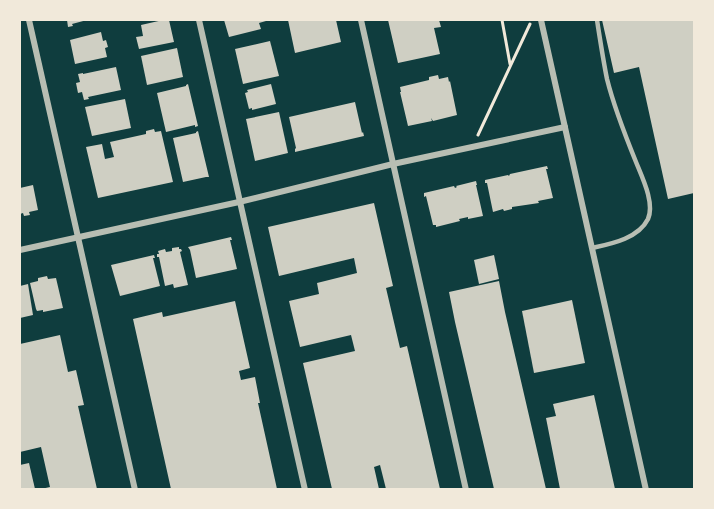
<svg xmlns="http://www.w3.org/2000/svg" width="714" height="509" font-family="'Alegreya Sans',sans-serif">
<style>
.building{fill:#cfcfc3}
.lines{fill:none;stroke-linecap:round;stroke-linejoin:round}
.path{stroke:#f1e9da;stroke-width:3}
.service{stroke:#b8beb3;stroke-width:4.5}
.minor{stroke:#b8beb3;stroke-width:6}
</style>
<rect width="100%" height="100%" fill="#0f3d3e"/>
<g class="building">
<polygon points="67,20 87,20 72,24 73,26 68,27"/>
<polygon points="163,20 169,20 174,42 139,49 136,37 143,36 141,25"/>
<polygon points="224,20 266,20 266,21 259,23 261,29 229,37"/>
<polygon points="288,20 336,20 341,42 295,53"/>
<polygon points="388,20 439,20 441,27 434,28 440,54 398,63"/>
<polygon points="602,20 694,20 694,193 668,199 639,67 614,73"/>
<polygon points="101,32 103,41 106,40 108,47 105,48 107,57 75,64 70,40"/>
<polygon points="270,41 279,76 243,84 235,49"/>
<polygon points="177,48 183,77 147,85 141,56"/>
<polygon points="116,67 121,90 88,97 89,99 84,100 82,92 78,93 76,83 80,82 78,74 83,73 83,74"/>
<polygon points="438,75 439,79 448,77 449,82 450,81 457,115 433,121 431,118 432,121 408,126 400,92 401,92 400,87 429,80 429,77"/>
<polygon points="188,84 198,126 195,127 195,125 166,132 157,93 186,86 186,85"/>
<polygon points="271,84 276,104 252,110 252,108 249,109 245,93 248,92 247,90"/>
<polygon points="125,99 131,128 92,136 85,107"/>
<polygon points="355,102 362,133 363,132 364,136 295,152 295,149 296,148 289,117"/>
<polygon points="279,112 288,153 255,161 246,119"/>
<polygon points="154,129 155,132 161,131 173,182 98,198 86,147 102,144 105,159 114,157 110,142 146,134 146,131"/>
<polygon points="198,131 209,177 206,177 183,182 173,138 196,133 196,132"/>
<polygon points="547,166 548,169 546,169 553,198 538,201 539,203 512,207 512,209 504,211 503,209 493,212 487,183 485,183 485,180 508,175 509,176 510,174"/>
<polygon points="476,181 477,185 476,185 483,216 468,219 468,217 459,219 460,221 436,227 436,225 433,225 426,196 424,197 424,193 454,186 455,188 457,187 456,186"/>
<polygon points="33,185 38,210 29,212 30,215 24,216 23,213 20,214 20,188"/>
<polygon points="374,203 393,286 386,288 400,348 407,346 440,489 386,489 380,465 374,467 379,489 332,489 303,363 355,351 351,335 300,347 289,301 319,294 317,283 357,273 354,258 279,276 268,227"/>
<polygon points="231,237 232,240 230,240 237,269 196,278 190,250 188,247"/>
<polygon points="179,247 179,249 181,249 182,251 180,252 188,285 174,288 173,284 165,286 159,257 157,257 157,254 159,254 158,251 165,249 166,252 172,251 172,248"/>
<polygon points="154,255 155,258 153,258 160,286 120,296 111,265"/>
<polygon points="494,255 499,279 479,284 474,260"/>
<polygon points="47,276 48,279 56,278 63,308 43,312 43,310 37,311 36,309 30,283 38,281 38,278"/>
<polygon points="499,281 505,312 546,489 494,489 455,322 449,292"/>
<polygon points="28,284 33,315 20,318 20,286"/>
<polygon points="572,300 585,363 534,373 522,311"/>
<polygon points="235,301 250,368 239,371 241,380 255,377 260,403 258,403 277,489 171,489 133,319 162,312 163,317"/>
<polygon points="60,335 68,372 76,370 84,405 78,406 97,489 41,489 50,487 41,447 20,452 20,344"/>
<polygon points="594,395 615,489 560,489 546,418 556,416 553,404"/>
<polygon points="29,463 35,489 20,489 20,465"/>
</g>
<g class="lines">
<g class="path">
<polyline points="502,20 510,64"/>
<polyline points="478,135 530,24"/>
</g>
<path class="service" d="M 592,248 C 610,244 638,239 648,219 C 655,203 642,177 636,162 C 625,135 614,107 607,79 C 603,59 600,39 597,20"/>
<g class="minor">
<polyline points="29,20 135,490"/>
<polyline points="199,20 305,490"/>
<polyline points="361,20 466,490"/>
<polyline points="541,20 646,490"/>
<polyline points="20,250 239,202 393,164 565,127"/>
</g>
</g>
<rect width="714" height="509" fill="none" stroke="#f1e9da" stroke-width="42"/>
</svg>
